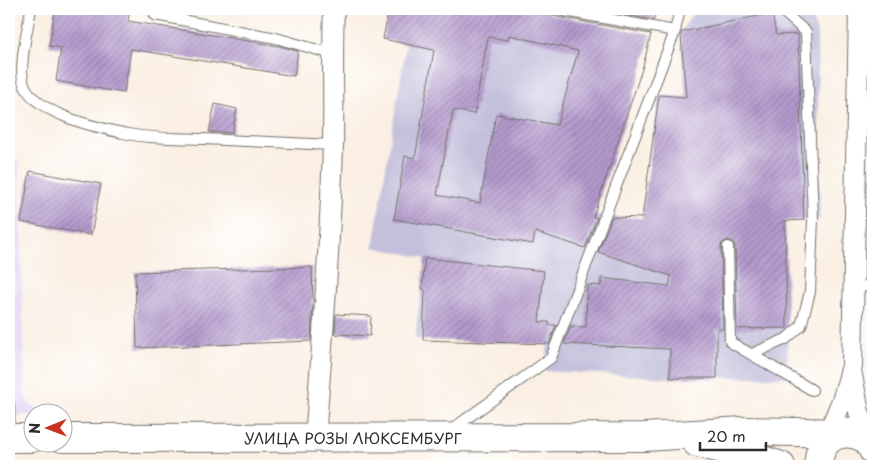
<svg xmlns="http://www.w3.org/2000/svg" width="882" height="475" font-family="'Playpen Sans',sans-serif">
<style>
.built{fill:#e0d4f4}
.industrial{fill:#c4c0db}
.building{fill:url(#building-hatch);fill-rule:evenodd}
.lines{fill:none;stroke-linecap:round;stroke-linejoin:round}
.lane-casing{stroke:#73706b;stroke-width:12}
.street-casing{stroke:#73706b;stroke-width:22}
.secondary-casing{stroke:#73706b;stroke-width:30}
.lane{stroke:#fff;stroke-width:10}
.street{stroke:#fff;stroke-width:20}
.secondary{stroke:#fff;stroke-width:28}
.labels{text-anchor:middle;dominant-baseline:central;stroke-width:4;stroke-linejoin:round;paint-order:stroke}
.street-label{font-size:15px;fill:#2b2b2b;stroke:#fff}
</style>
<defs>
<pattern id="building-hatch" width="6" height="6" patternUnits="userSpaceOnUse" patternTransform="scale(1.25)"><rect width="6" height="6" fill="#b49acd"/><path d="M-1 1l2-2M0 6l6-6M5 7l2-2" fill="none" stroke="#937ea7"/></pattern>
</defs>
<rect width="100%" height="100%" fill="#fff"/>
<filter id="ink" filterUnits="userSpaceOnUse"><feTurbulence type="fractalNoise" baseFrequency=".02" numOctaves="2"/><feDisplacementMap in="SourceGraphic" scale="10" xChannelSelector="R" yChannelSelector="G"/><feConvolveMatrix kernelMatrix="1 2 1 2 8 2 1 2 1" color-interpolation-filters="sRGB"/></filter>
<filter id="wash" filterUnits="userSpaceOnUse"><feTurbulence type="fractalNoise" baseFrequency=".0096" numOctaves="4" result="noise"/><feDisplacementMap in="SourceGraphic" scale="20" xChannelSelector="R" yChannelSelector="G"/><feGaussianBlur stdDeviation="1.12" result="paint"/><feColorMatrix in="noise" values="0 0 0 0 0 0 0 0 0 0 0 0 0 0 0 0 0 1.4 0 .05"/><feComposite in="paint" operator="in"/></filter>
<g filter="url(#wash)">
<rect width="100%" height="100%" fill="#faefe2"/>
<path class="built" d="M9 147 15 155 19 164 25 395 29 404 45 412H32V415H9Z"/>
<path class="industrial" d="M364 9H533L650 35 643 66 594 214 615 217 642 218 659 95 675 96V148L735 235 786 230 788 377 670 378 545 371 548 345 415 339 425 258 373 247 406 45 383 39 388 15Z
M696 9H809L817 32 820 220H803L766 47 683 65 680 33Z"/>
<g id="blocks">
<path class="building" d="M55 9H130L128 21 279 46 298 51 294 76 131 49 124 93 56 81 61 48 49 46Z
M389 9H547L549 14 553 16 651 34 643 66 593 217H597L585 248 535 232 533 244 394 219 405 156 415 158 434 50 383 39ZM509 35 578 51 557 125 496 114 480 203 437 195 453 110 474 114 488 37 508 40Z
M591 9H656L654 20Z
M772 13 776 35 798 34 804 220 785 221 787 328 737 329 735 247 732 241 727 240 722 243 721 247 723 329H717V378H670V349L564 344 571 326 586 327 587 285 601 286V278L669 286 671 276 598 252 612 217 642 218 659 95 686 97 681 36 682 32Z
M215 104 237 109 232 133 209 132Z
M30 171 101 184 91 235 21 222Z
M425 258 544 271 539 322H549V325H556L549 344 423 340 425 290 422 289Z
M312 267 313 300 311 341 137 348 135 272Z
M336 314 371 316 370 336 335 334Z"/>
</g>
</g>
<g filter="url(#ink)">
<use href="#blocks" fill-opacity="0" stroke="#73706b" stroke-width="1"/>
<g class="lines">
<defs>
<path id="lane" d="M31 9C28 27 18 68 24 84 35 114 96 127 123 133 149 139 177 138 203 139 246 141 289 143 333 145
M554 9 675 31
M155 15 276 38 332 54
M728 247 730 342 812 390
M855 289 873 284
M752 354 786 339 801 326 810 292 813 219 806 32 780 9
M9 404 10 437
M448 432 551 358 675 31 680 9"/>
<path id="street" d="M852 375 859 412 872 446
M315 438C323 340 330 243 333 146 334 100 332 54 334 9
M824 444 843 398 852 366 859 9"/>
<path id="secondary" d="M9 438H32
M62 438 644 437 744 431 850 433
M697 443 754 457 781 466
M818 466C819 458 819 451 825 444 837 428 866 431 873 450"/>
</defs>
<use href="#lane" class="lane-casing"/>
<use href="#street" class="street-casing"/>
<use href="#secondary" class="secondary-casing"/>
<use href="#lane" class="lane"/>
<use href="#street" class="street"/>
<use href="#secondary" class="secondary"/>
</g>
</g>
<g class="labels">
<g class="street-label">
<text x="353" y="437">УЛИЦА РОЗЫ ЛЮКСЕМБУРГ</text>
</g>
</g>
<rect width="882" height="475" fill="none" stroke="#fff" stroke-width="30"/>
<g transform="translate(48 428) rotate(269)"><circle r="24" fill="#ffffff" stroke="#aaaaaa"/>
<path d="M0-4L9 19L0 12L-9 19Z" fill="#c8321e"/>
<text y="-8" font-size="14" font-weight="bold" text-anchor="middle" fill="#2b2b2b">N</text>
</g>
<path d="M700 442v8h66v-8" fill="none" stroke="#2b2b2b" stroke-width="2.5"/>
<text x="707" y="442" font-size="15" fill="#2b2b2b" stroke="#ffffff" stroke-width="4" paint-order="stroke">20 m</text>
</svg>
